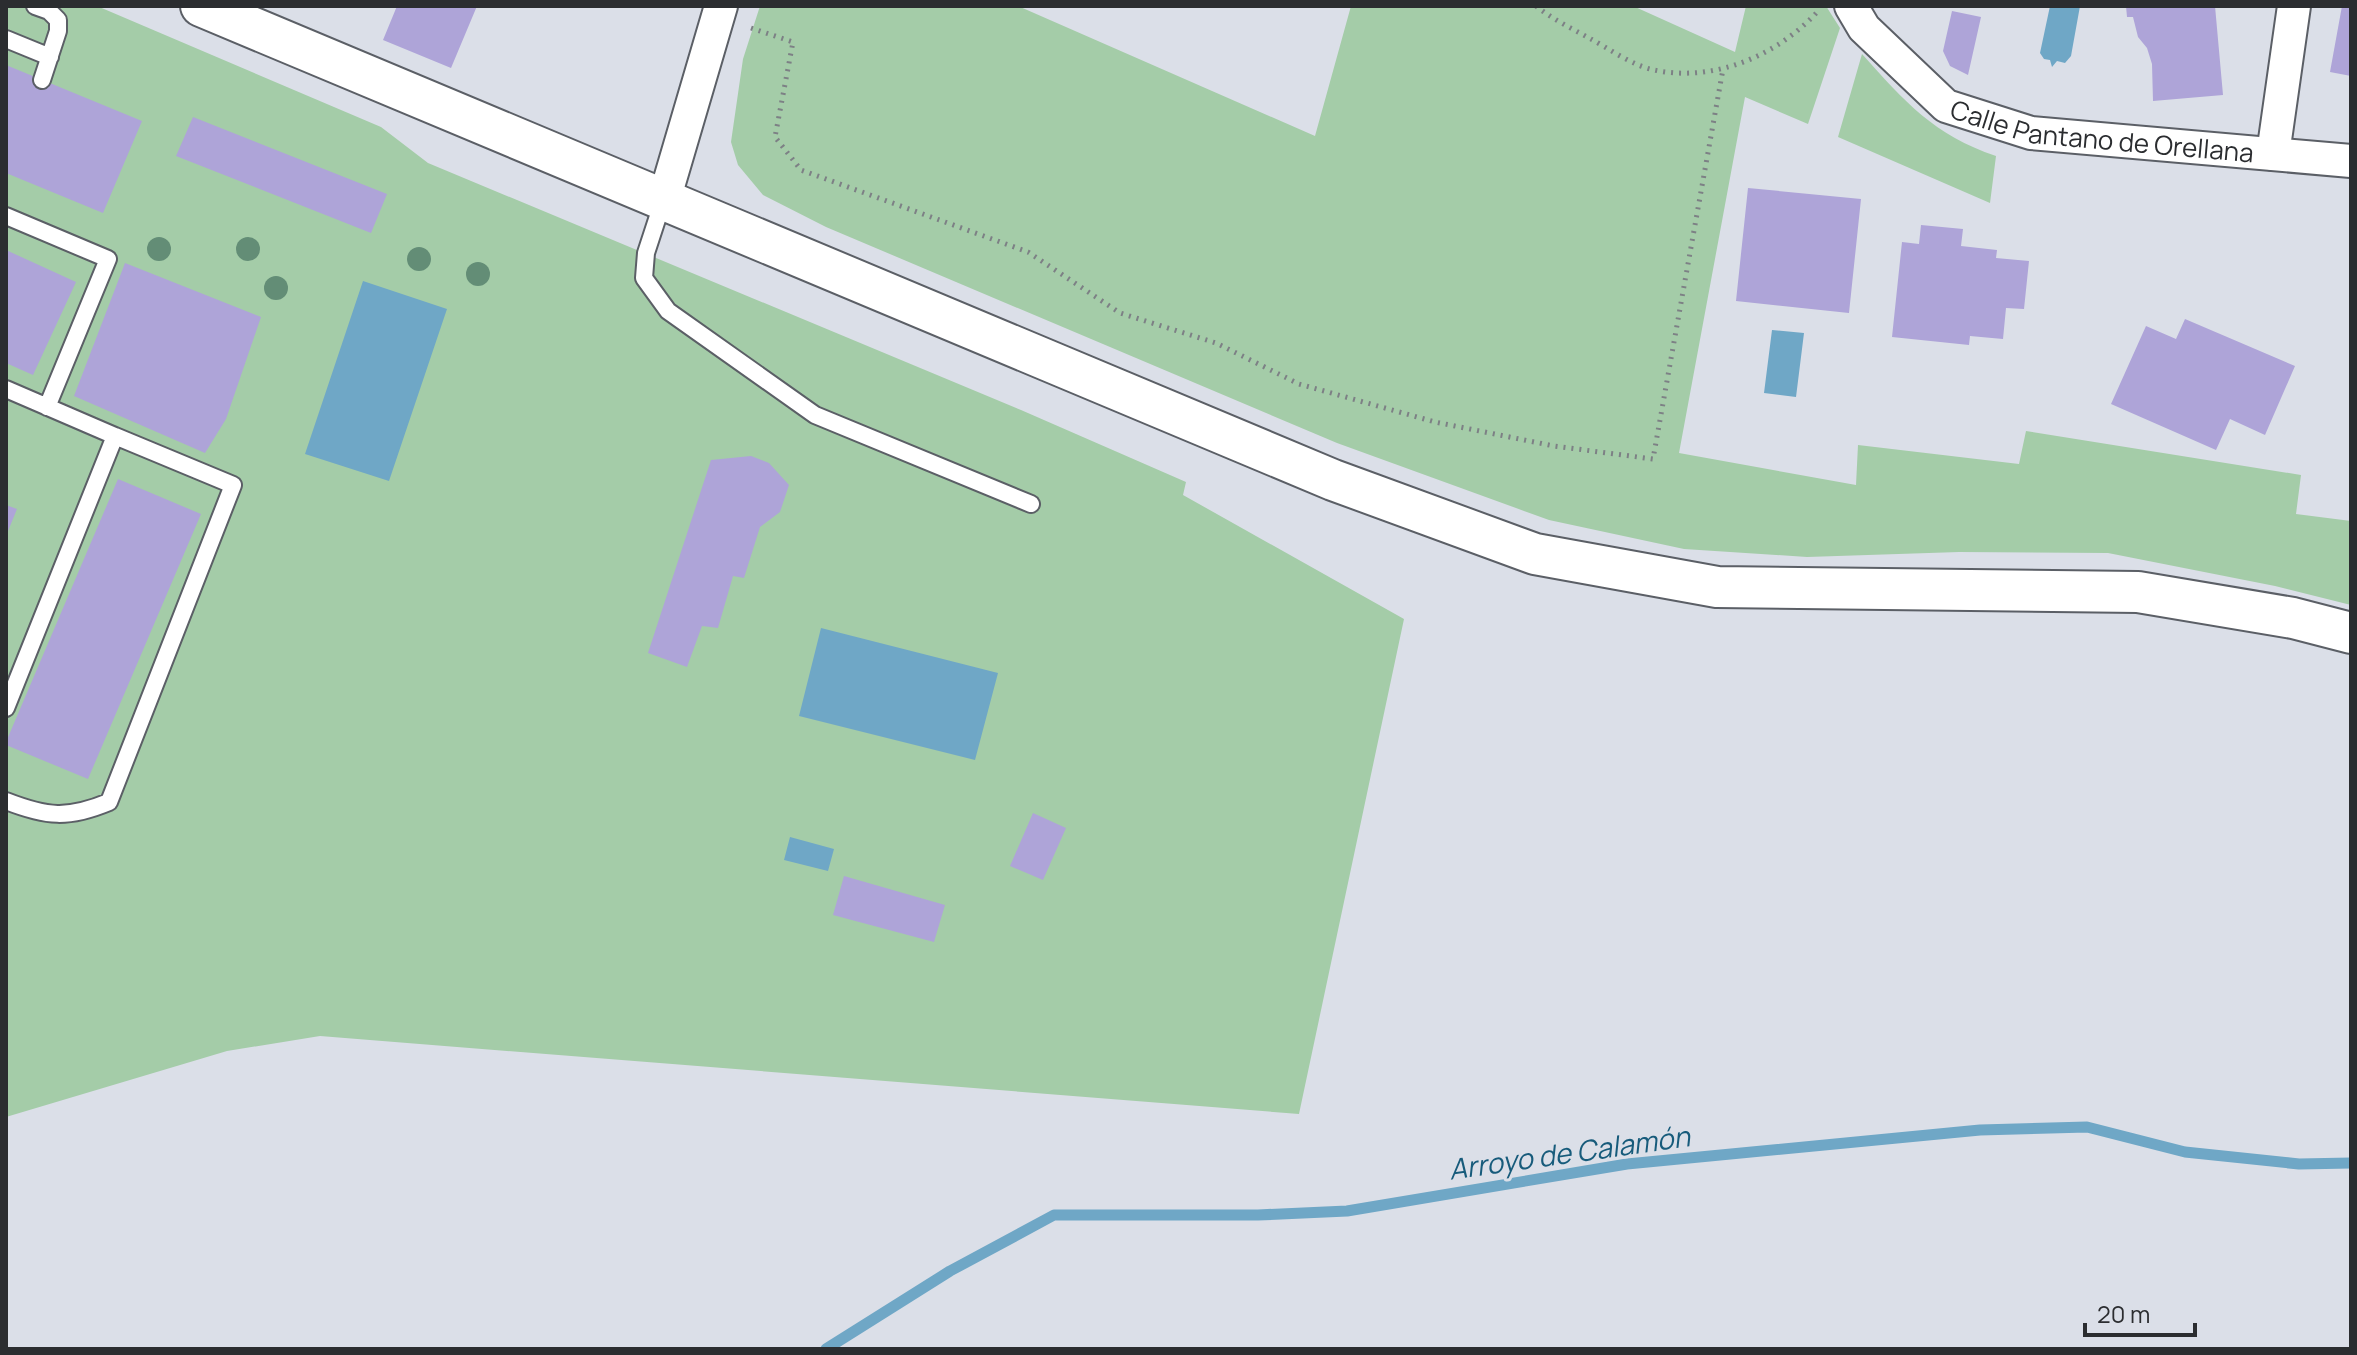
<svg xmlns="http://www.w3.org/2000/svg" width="2357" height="1355" font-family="Manrope,sans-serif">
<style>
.green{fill:#a4cca8}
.water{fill:#6fa7c6}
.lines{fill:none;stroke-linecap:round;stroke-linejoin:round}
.stream{stroke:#6fa7c6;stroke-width:11}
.building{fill:#aea4d8}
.service-casing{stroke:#5b5f66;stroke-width:20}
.minor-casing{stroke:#5b5f66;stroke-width:36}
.tertiary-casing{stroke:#5b5f66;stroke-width:44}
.path{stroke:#7d8085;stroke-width:5;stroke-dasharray:2 6;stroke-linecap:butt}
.service{stroke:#fff;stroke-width:16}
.minor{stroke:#fff;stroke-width:32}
.tertiary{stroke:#fff;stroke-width:40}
.tree{fill:#638d76}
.labels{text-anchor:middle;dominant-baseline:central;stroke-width:6;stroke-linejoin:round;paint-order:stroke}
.street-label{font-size:26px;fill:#2b2d30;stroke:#dbdfe8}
.water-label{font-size:28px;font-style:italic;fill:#175b7b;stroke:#dbdfe8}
</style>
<rect width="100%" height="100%" fill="#dbdfe8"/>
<path class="green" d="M6 6H97L381 127 428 163 1021 410 1186 482 1183 495 1404 619 1299 1114 320 1036 227 1051 6 1117Z
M760 6H1018L1315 136 1351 6H1633L1735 52 1746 6H1826L1840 28 1808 124 1745 97 1679 453 1856 485 1858 445 2019 464 2026 431 2301 475 2296 514 2351 521V605L2275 586 2108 553 1959 552 1807 557 1684 549 1549 520 1337 443 826 227 763 195 738 165 731 142 743 59Z
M1862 54C1905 102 1934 135 1996 156L1990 203 1838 137Z"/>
<path class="water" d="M2050 6H2080L2071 56 2065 63 2057 61 2052 67 2050 60 2044 59 2040 53Z
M363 281 447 309 389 481 305 454Z
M1772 330 1804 333 1796 397 1764 393Z
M821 628 998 673 975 760 799 716Z
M790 837 834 849 828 871 784 860Z"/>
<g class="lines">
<path class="stream" d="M826 1349 950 1271 1054 1215H1258L1347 1211 1627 1164 1980 1130 2087 1127 2185 1152 2299 1164 2351 1163"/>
</g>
<path class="building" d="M397 6H477L451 68 383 40Z
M2126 6H2215L2223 95 2153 101 2152 64 2147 48 2138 37 2133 17H2127Z
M2342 6H2351V76L2330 72Z
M1952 11 1981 17 1968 75 1950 66 1943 51Z
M6 65 142 121 103 213 6 173Z
M193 117 387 194 371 233 176 156Z
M1748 188 1861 199 1849 313 1736 301Z
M1921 225 1963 229 1961 246 1997 250 1996 258 2029 261 2024 309 2006 308 2003 339 1970 336 1969 345 1892 337 1902 242 1919 244Z
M6 250 76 282 33 375 6 363Z
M125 263 261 317 226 419 205 453 74 396Z
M2185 319 2295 366 2265 435 2230 419 2216 450 2111 404 2146 326 2176 339Z
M751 456 769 463 789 485 780 512 760 527 744 578 733 576 718 628 702 626 687 667 648 653 711 460Z
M118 479 201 514 88 779 6 745V742Z
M6 505 17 509 6 536Z
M1033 813 1066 828 1043 880 1010 866Z
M844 876 945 905 934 942 833 915Z"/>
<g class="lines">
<defs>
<path id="service" d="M35 6 49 11 58 20V31L42 80
M6 39 50 57
M663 201 646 253 644 278 668 311 815 415 1031 504
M6 216 108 259 47 407
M6 389 115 436 6 708
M6 801C47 817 68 819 109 802L233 485 115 436"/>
<g id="minor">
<path id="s1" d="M1851 6 1864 28 1946 106 2031 133 2351 161"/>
<path d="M2273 154 2294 6"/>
<path d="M664 200 721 6"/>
</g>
<path id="tertiary" d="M201 6 1333 480 1535 554 1717 587 2138 592 2293 618 2351 633"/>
</defs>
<use href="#service" class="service-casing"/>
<use href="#minor" class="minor-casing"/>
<use href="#tertiary" class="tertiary-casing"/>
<path class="path" d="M1536 6C1552 19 1571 28 1589 38 1608 48 1633 66 1654 70 1714 83 1779 55 1819 10
M751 28 793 42 775 137 801 170 1028 252 1120 313 1216 343 1299 384 1435 422 1554 446 1653 459 1723 69"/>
<use href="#service" class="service"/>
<use href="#minor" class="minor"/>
<use href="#tertiary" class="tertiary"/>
</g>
<g class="tree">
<circle cx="159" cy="249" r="12"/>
<circle cx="248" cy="249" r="12"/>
<circle cx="419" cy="259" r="12"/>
<circle cx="478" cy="274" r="12"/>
<circle cx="276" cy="288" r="12"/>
</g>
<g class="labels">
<g class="street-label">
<text stroke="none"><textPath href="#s1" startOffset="298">Calle Pantano de Orellana</textPath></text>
</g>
<g class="water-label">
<text transform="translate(1569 1152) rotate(-8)">Arroyo de Calamón</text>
</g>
</g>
<rect width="2357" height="1355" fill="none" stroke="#2b2d30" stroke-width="16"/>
<path d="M2085 1323v12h110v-12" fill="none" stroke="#2b2d30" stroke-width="4"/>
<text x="2097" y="1323" font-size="24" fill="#2b2d30" stroke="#dbdfe8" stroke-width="6" paint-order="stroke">20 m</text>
</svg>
